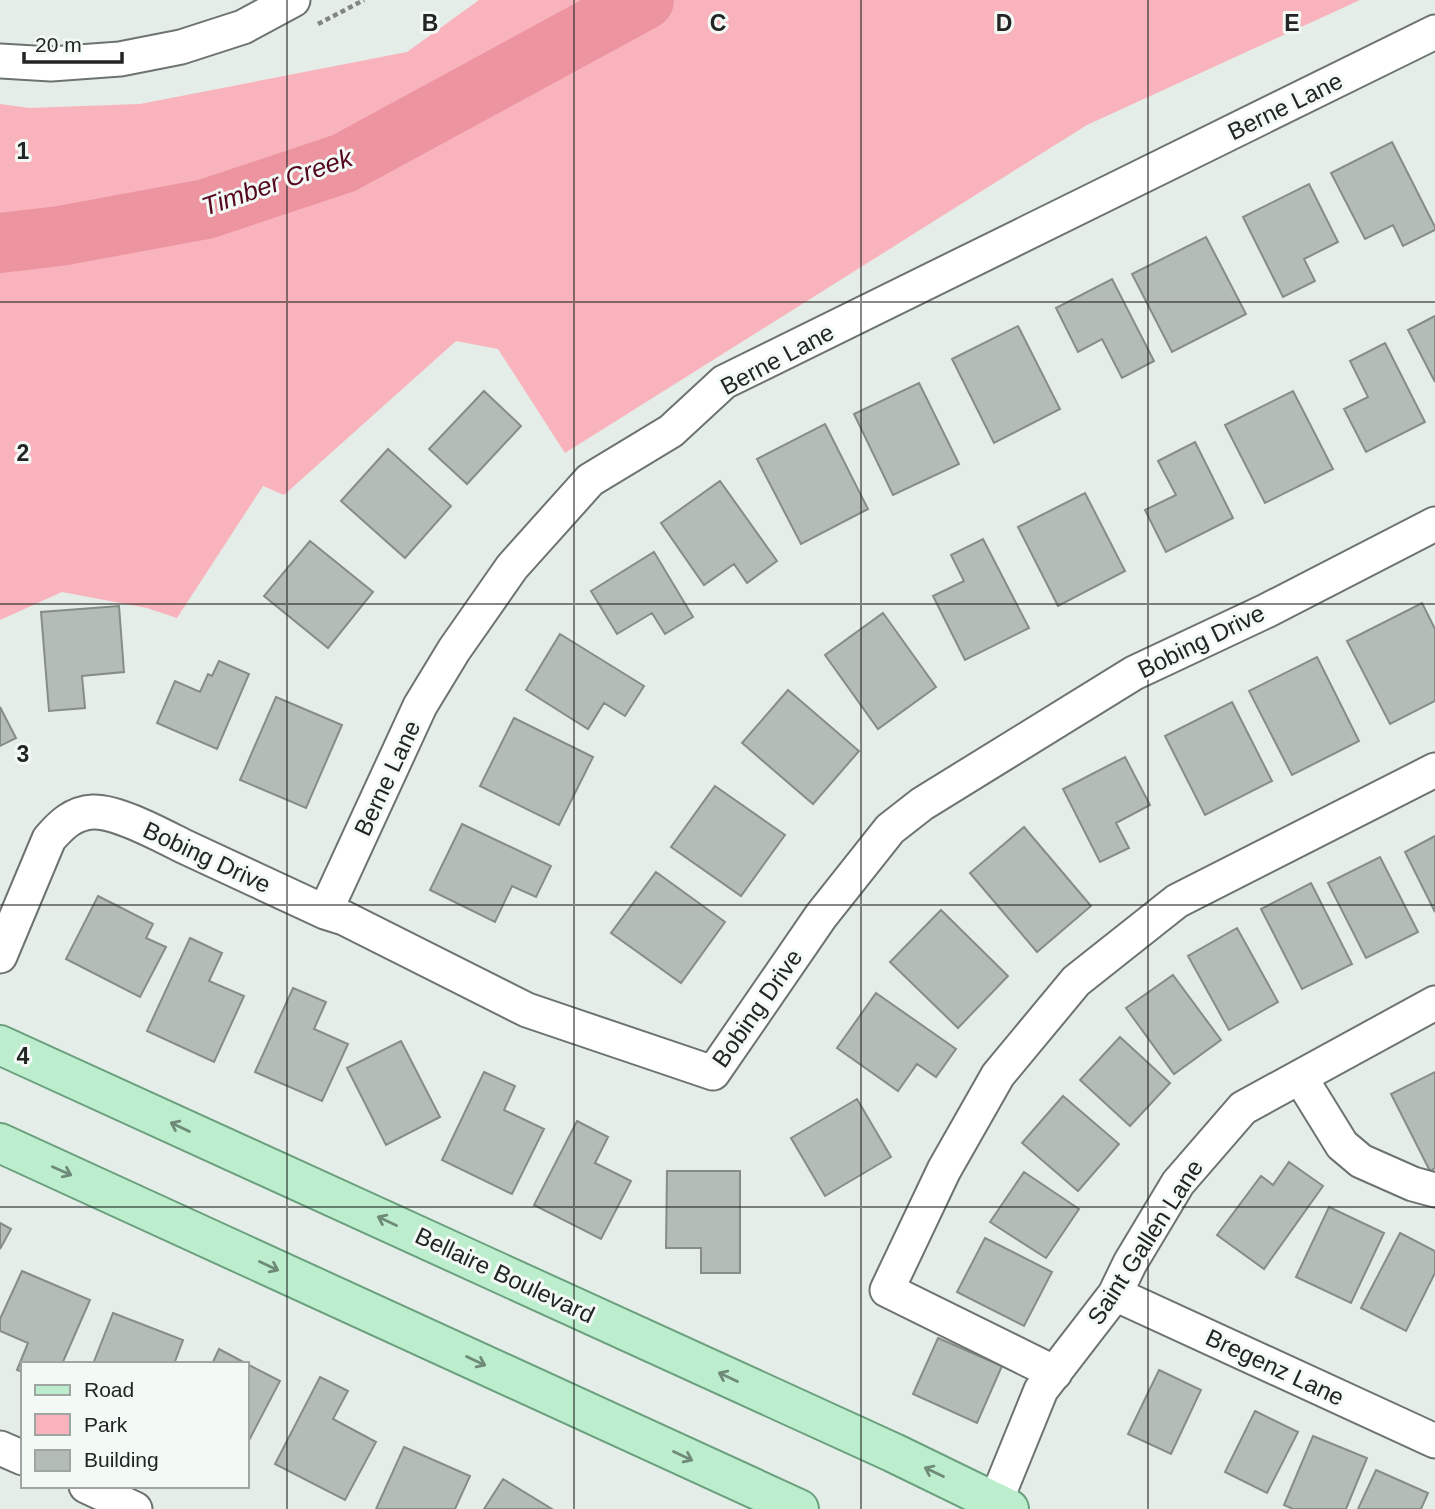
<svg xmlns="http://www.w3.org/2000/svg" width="1435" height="1509" font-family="Arial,sans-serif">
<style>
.green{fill:#f9b3bc}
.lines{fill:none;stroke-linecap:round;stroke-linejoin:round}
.river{stroke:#ec95a1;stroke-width:60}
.building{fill:#b4bcb6;stroke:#868d88;stroke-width:2}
.minor-casing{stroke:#6d736f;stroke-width:37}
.major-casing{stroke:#6aa07d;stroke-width:42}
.path{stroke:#818683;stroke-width:4.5;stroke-dasharray:5 3.5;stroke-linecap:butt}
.minor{stroke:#fff;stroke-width:33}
.major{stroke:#bceece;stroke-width:38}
.oneway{stroke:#6f8a78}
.grid{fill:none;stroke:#222523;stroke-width:2;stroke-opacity:0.55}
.labels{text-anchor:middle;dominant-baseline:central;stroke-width:6;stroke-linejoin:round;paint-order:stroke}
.street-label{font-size:24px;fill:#222523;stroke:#f3faf5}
.water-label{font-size:26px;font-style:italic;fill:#55071f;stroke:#f3faf5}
.grid-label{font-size:23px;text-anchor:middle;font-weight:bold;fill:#222523;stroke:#f3faf5;stroke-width:6;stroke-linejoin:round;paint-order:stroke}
</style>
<rect width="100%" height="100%" fill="#e5ede8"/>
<path class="green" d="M479 0H1360L1087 125 565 453 498 349 456 341 284 495 263 486 177 618 147 608 62 592 0 620V104L29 108 140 104 407 52Z"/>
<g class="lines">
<path class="river" d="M0 243 60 236 206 209 344 163 644 0"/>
</g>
<path class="building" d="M1392 142 1435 227V230L1403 246 1393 225 1365 239 1331 173Z
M1309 184 1338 242 1304 259 1315 281 1283 297 1243 217Z
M1206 237 1246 314 1172 352 1132 274Z
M1112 279 1154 361 1122 378 1102 339 1078 352 1056 308Z
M1435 316V382L1408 330Z
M1018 326 1060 409 994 443 952 359Z
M1385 343 1425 422 1366 452 1344 409 1368 397 1350 361Z
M919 383 959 464 893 495 854 414Z
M484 391 521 426 467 484 429 449Z
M1293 391 1333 469 1265 503 1225 425Z
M825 424 868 509 801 544 757 459Z
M1195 442 1233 518 1166 552 1145 510 1176 495 1158 461Z
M388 449 451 506 405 558 341 501Z
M720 481 777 561 747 583 734 564 704 585 661 523Z
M1085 493 1125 571 1058 606 1018 527Z
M983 539 1029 628 965 660 933 596 964 581 951 555Z
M310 541 373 592 328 648 264 596Z
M654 552 693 617 665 634 652 613 617 634 591 591Z
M1422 603 1435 629V701L1390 724 1347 641Z
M119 606 124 672 82 676 85 708 49 711 41 612Z
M883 613 936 687 878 729 825 655Z
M560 634 644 686 625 716 604 703 588 729 526 690Z
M1317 657 1359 741 1292 775 1249 691Z
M219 661 249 674 217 749 157 723 175 681 200 692 208 674 212 676Z
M788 690 859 751 813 804 742 743Z
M276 697 342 725 306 808 240 780Z
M1232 702 1272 781 1205 815 1165 736Z
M0 707 16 738 0 746Z
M514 718 593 757 559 825 480 786Z
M1125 757 1150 805 1116 823 1129 848 1100 862 1063 789Z
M715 786 785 835 741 896 671 847Z
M462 824 551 866 536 897 512 886 495 922 430 890Z
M1024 827 1091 906 1037 952 970 873Z
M1435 836V912L1405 852Z
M1380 857 1418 932 1366 958 1328 883Z
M656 872 725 922 681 983 611 933Z
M1311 883 1352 964 1302 989 1261 909Z
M98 896 153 924 146 938 166 947 140 997 66 959Z
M941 910 1008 976 958 1028 890 962Z
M1237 928 1278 1002 1229 1030 1188 956Z
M190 938 222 953 209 981 244 996 214 1062 147 1031Z
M1173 975 1221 1040 1174 1074 1126 1008Z
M293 988 326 1002 314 1029 348 1044 322 1101 255 1072Z
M876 993 956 1049 936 1077 917 1064 898 1091 837 1048Z
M1120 1037 1170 1083 1130 1126 1080 1080Z
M401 1041 440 1117 386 1145 347 1068Z
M484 1072 515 1086 504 1110 544 1129 512 1194 442 1160Z
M1435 1072V1168L1430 1171 1391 1094Z
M1063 1096 1119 1144 1078 1191 1022 1143Z
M857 1099 891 1157 825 1196 791 1138Z
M577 1121 608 1137 595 1163 631 1181 601 1239 534 1205Z
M1289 1162 1323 1186 1264 1269 1217 1235 1261 1176 1273 1185Z
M667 1171H740V1273H701V1248H666Z
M1024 1172 1079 1209 1046 1258 990 1222Z
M1329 1207 1384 1233 1351 1303 1296 1277Z
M0 1223 11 1229 0 1249Z
M1400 1233 1435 1251V1273L1406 1331 1361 1308Z
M985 1238 1052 1272 1024 1326 957 1292Z
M22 1271 90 1300 62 1364H23V1372L17 1370 28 1343 0 1331V1319Z
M113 1313 183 1340 174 1364H93Z
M938 1338 1002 1366 977 1423 913 1394Z
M219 1349 247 1364H212Z
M247 1364 280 1381 247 1444Z
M1159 1370 1201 1390 1171 1454 1128 1434Z
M320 1377 348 1391 333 1419 376 1442 345 1500 275 1464Z
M1255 1411 1298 1432 1267 1493 1225 1472Z
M1313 1436 1367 1458 1346 1509H1293L1284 1505Z
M404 1447 470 1476 455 1509H376Z
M1376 1470 1428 1493 1421 1509H1358Z
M503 1479 552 1509H484Z"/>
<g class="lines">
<defs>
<path id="minor" d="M0 61 51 64 120 59 181 47 243 27 293 0
M325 912 420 706 454 650 512 567 590 480 671 431 724 382 1435 32
M0 956 49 839C61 825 73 813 93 812 117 811 161 835 183 846 230 868 278 890 325 912L344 918 527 1010 713 1073 821 916 890 829 922 804 1134 673 1266 611 1435 524
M1300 1077 1342 1145 1361 1161 1413 1184 1435 1190
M1115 1294 1435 1441
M1055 1373 887 1290 944 1170 998 1075 1076 981 1177 901 1435 770
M0 1448 23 1458
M86 1486 135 1509
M995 1509V1503L1041 1390 1115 1294 1130 1263 1178 1183 1243 1108 1435 1003"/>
<path id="major" d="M0 1045 894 1453 1009 1509
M0 1143 799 1509"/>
</defs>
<use href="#minor" class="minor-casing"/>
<use href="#major" class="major-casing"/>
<path class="path" d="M318 24 364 0"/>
<use href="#minor" class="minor"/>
<use href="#major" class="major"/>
</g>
<defs><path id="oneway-shaft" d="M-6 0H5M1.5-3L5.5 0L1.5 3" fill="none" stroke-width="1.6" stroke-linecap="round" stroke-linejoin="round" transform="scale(1.75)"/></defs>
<g class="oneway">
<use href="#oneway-shaft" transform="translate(180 1127) rotate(-155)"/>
<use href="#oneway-shaft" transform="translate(62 1171) rotate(24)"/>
<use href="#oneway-shaft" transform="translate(387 1221) rotate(-155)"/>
<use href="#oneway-shaft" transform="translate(269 1266) rotate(25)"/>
<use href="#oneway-shaft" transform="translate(476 1361) rotate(25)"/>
<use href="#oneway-shaft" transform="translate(728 1377) rotate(-155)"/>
<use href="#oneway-shaft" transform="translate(683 1456) rotate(25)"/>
<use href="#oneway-shaft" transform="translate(934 1472) rotate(-154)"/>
</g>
<path class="grid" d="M287 0V1509M574 0V1509M861 0V1509M1148 0V1509M0 302H1435M0 604H1435M0 905H1435M0 1207H1435"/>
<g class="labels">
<g class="street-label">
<text transform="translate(1285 106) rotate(-26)">Berne Lane</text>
<text transform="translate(777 359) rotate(-28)">Berne Lane</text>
<text transform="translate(1201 641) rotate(-26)">Bobing Drive</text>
<text transform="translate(387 778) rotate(-65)">Berne Lane</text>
<text transform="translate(207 857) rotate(25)">Bobing Drive</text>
<text transform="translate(757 1008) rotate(-55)">Bobing Drive</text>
<text transform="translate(1145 1242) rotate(-57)">Saint Gallen Lane</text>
<text transform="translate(505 1275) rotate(25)">Bellaire Boulevard</text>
<text transform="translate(1275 1367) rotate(25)">Bregenz Lane</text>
</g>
<g class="water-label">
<text transform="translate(277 182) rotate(-19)">Timber Creek</text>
</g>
</g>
<g class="grid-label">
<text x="430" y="31">B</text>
<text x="718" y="31">C</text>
<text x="1004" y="31">D</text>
<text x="1292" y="31">E</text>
<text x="23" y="159">1</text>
<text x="23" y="461">2</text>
<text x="23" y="762">3</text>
<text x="23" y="1064">4</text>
</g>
<rect x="21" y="1362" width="228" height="126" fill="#f3faf5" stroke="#9fa5a1" stroke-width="2"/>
<rect x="35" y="1385" width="35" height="10" fill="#bceece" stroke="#9fa5a1" stroke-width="2"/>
<text x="84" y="1397" font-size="21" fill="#222523">Road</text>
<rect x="35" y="1414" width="35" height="21" fill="#f9b3bc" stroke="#9fa5a1" stroke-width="2"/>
<text x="84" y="1432" font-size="21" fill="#222523">Park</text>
<rect x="35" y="1450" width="35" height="21" fill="#b4bcb6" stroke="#9fa5a1" stroke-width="2"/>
<text x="84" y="1467" font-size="21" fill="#222523">Building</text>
<path d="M24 52v10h98v-10" fill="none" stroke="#222523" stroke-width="3.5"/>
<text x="35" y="52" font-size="21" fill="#222523" stroke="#f3faf5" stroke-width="5" paint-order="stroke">20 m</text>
</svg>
